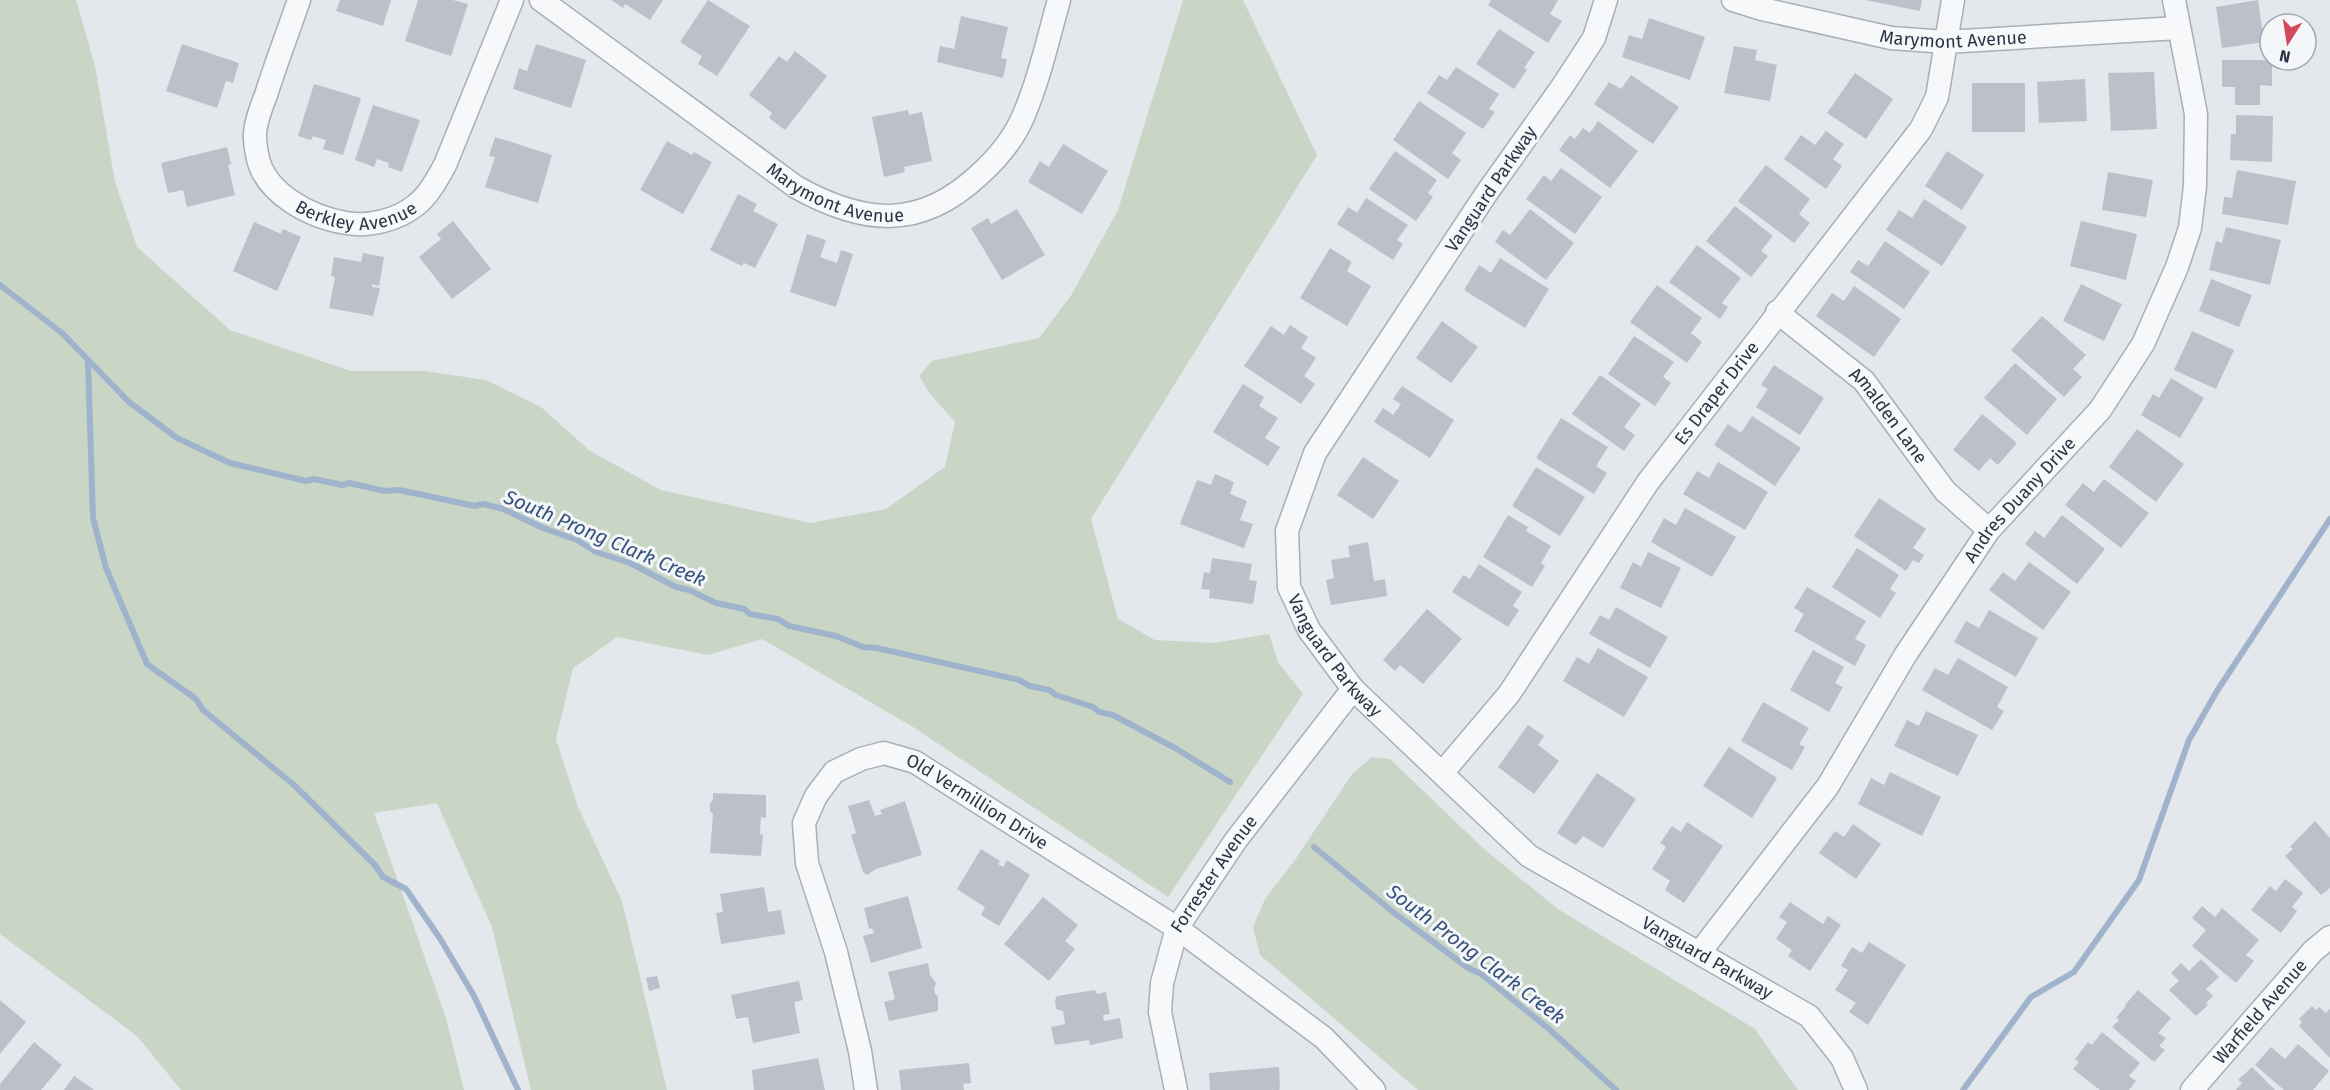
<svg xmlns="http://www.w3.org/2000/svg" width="2330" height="1090" font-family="'Fira Sans',sans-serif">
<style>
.green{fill:#c9d6c5}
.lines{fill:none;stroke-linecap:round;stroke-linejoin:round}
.stream{stroke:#9fb4cc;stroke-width:6}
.building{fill:#bbc0ca}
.minor-casing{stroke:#a9aeb7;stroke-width:25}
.minor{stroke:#f7f8fa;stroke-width:22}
.labels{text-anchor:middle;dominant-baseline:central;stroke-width:6;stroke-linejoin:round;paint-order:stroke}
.street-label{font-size:18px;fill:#2b3445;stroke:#f4f6f9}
.water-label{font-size:20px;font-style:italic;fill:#34527a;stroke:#f4f6f9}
</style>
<rect width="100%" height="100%" fill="#e4e7ec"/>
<path class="green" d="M0 0H75L77 3 95 66 115 182 137 247 230 330 351 371H424L486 380 541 407 590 451 661 490 810 523 886 509 945 467 955 422 931 395 919 376 932 361 1039 338 1072 294 1118 210 1183 0H1243L1317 155 1091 519 1118 619 1155 640 1214 643 1269 634 1278 662 1303 694 1168 897 913 727 762 639 708 655 617 637 573 668 556 739 578 807 622 901 667 1090H531L492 927 437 803 374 813 446 1018 464 1090H181L137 1036 0 934Z
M1372 757 1390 759 1485 850 1558 909 1755 1029 1798 1090H1418L1260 955 1253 927 1265 899 1295 860 1352 774Z"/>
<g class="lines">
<path class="stream" d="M0 285 62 333 129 402 177 438 230 463 306 481 314 479 342 485 349 483 384 491 399 490 475 506 483 504 503 509 543 528 577 540 596 552 630 563 676 587 689 590 716 603 744 609 750 614 778 619 789 626 836 636 863 647 877 648 1019 680 1030 686 1049 690 1056 695 1093 707 1099 712 1113 715 1175 748 1230 782
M88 361 93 518 106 568 147 664 196 699 203 710 294 785 375 865 383 877 406 889 441 940 474 996 518 1090
M1314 847 1393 912 1468 968 1481 974 1549 1029 1616 1090
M1963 1090 2031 997 2074 972 2139 880 2189 740 2217 691 2330 519"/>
</g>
<path class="building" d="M340 0H391L383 26 336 11Z
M418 0H453L468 4 451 56 405 41Z
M611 0H663L650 20 625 4 623 8Z
M708 0 750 26 717 76 698 64 702 56 680 42Z
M1491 0H1558L1550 14 1562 21 1548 43 1488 5Z
M1865 0H1922L1920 11Z
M2258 0 2264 42 2222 48 2216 7Z
M961 16 1008 27 1001 58 1007 59 1003 78 937 62 940 46 954 49Z
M1649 18 1705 37 1690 80 1622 57 1629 35 1642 39Z
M1499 29 1535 52 1524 68 1527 70 1514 89 1476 64Z
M182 44 239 63 233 83 226 81 217 108 166 91Z
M536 44 586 60 571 108 513 89 519 68 527 71Z
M1734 46 1757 50 1755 60 1777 65 1770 101 1724 93Z
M795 51 827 76 785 130 769 118 772 113 749 95 779 56 787 62Z
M2222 60H2272V86L2260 85V105H2235V87H2222Z
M1456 67 1499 94 1489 109 1495 112 1483 129 1427 93 1439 75 1447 80Z
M2154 72 2157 129 2111 131 2108 73Z
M1855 73 1893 99 1866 139 1827 113Z
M1631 75 1679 107 1653 144 1594 104 1609 82 1621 89Z
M2085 79 2087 121 2039 123 2037 82Z
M1972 83H2025V132H1972Z
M314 84 361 98 343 155 323 149 326 140 313 136 311 140 298 136Z
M1419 101 1466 133 1452 153 1461 160 1448 179 1393 140Z
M373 105 420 120 402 172 388 167 389 163 377 159 374 167 355 160Z
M908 110 909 115 922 112 932 161 904 167 905 172 884 177 872 117Z
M2236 115 2273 116 2272 162 2230 160 2231 134H2236Z
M1598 121 1638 151 1610 188 1559 150 1570 135 1575 139 1583 128 1590 133Z
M1826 131 1844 144 1833 159 1842 166 1826 189 1784 159 1801 135 1815 145Z
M495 137 552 155 538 203 485 187 495 157 489 156Z
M667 141 692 155 694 152 712 162 683 214 640 190Z
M1063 144 1108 171 1082 214 1028 182 1040 161 1049 167Z
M227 147 231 164 228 165 235 195 187 207 183 190 168 193 161 163Z
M1395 151 1437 180 1428 193 1433 197 1416 221 1369 189Z
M1947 151 1984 175 1962 210 1925 186Z
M1766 165 1810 199 1799 214 1810 223 1794 243 1738 201Z
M1561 168 1602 197 1575 234 1526 199 1544 175 1551 181Z
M2237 170 2296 181 2288 225 2222 214 2224 197 2232 198Z
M2108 172 2153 180 2146 217 2102 210Z
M738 194 757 204 753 211 778 224 755 268 744 263 742 266 710 250Z
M1366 198 1408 225 1397 240 1403 244 1393 260 1337 224 1348 207 1357 213Z
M1924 199 1967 227 1942 266 1886 230 1899 210 1912 218Z
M1735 206 1773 236 1761 251 1768 256 1751 277 1706 241Z
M1017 209 1045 255 1002 280 971 228 988 218 991 224Z
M1530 209 1574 243 1546 280 1495 242 1503 230 1510 235Z
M453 221 491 269 452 299 419 257 441 239 437 234Z
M2081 221 2137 234 2126 280 2070 266Z
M254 222 281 234 283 229 301 237 277 291 233 271Z
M2226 227 2281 240 2270 285 2209 270 2216 241 2222 243Z
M807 234 826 240 820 257 837 263 841 250 853 254 836 307 790 292Z
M1885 241 1930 272 1904 309 1850 272 1858 260 1868 266Z
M1697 245 1741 278 1722 303 1728 307 1720 319 1669 282Z
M1330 248 1352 262 1347 271 1371 286 1347 326 1300 298Z
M363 253 384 257 379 286 372 284V287L380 288 373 316 329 308 335 277 331 276 334 257 361 262Z
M1500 258 1549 289 1525 328 1464 290 1479 265 1491 273Z
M2211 279 2252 295 2239 327 2199 311Z
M2081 284 2122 304 2104 341 2063 321Z
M1657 285 1702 318 1691 333 1702 342 1687 363 1630 322Z
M1854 286 1901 319 1874 357 1816 316 1832 293 1844 301Z
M2042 316 2086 355 2073 369 2082 377 2064 397 2011 350Z
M1442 321 1478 347 1451 383 1416 358Z
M1290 325 1308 337 1301 348 1316 358 1304 376 1315 384 1301 404 1244 366 1271 326 1284 335Z
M2192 331 2234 350 2216 389 2174 370Z
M1634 336 1674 362 1663 377 1671 383 1655 406 1608 374Z
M2015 363 2057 399 2027 435 1984 398Z
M1774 365 1824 398 1800 435 1756 407 1768 389 1761 385Z
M1600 375 1641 404 1624 427 1635 435 1624 451 1572 414Z
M2171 378 2204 398 2180 438 2141 415 2153 394 2159 398Z
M1243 384 1264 397 1259 406 1278 418 1265 438 1280 447 1268 466 1213 432Z
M1402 386 1454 420 1430 458 1374 422 1383 408 1393 415 1401 404 1393 399Z
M1982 414 2017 443 1998 465 1990 458 1979 471 1953 450Z
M1752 416 1801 448 1775 486 1714 445 1728 424 1741 433Z
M1561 418 1608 447 1596 466 1607 473 1594 494 1536 458Z
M2137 429 2184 464 2156 502 2109 467Z
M1363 457 1399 481 1373 519 1337 495Z
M1718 462 1768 492 1745 530 1683 494 1697 471 1709 478Z
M1536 467 1585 497 1560 536 1512 506Z
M1215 474 1234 482 1230 494 1247 501 1240 520 1253 524 1244 548 1180 524 1197 480 1211 485Z
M2104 479 2149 513 2121 548 2065 505 2083 483 2094 492Z
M1879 498 1926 529 1913 548 1924 555 1919 563 1913 560 1906 571 1854 536Z
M1685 508 1736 537 1712 577 1651 542 1664 518 1676 525Z
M1508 515 1528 527 1526 531 1551 546 1541 563 1545 566 1532 587 1483 557Z
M2062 515 2105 549 2077 584 2025 544 2035 531 2044 538Z
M1368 542 1374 581 1385 579 1387 596 1331 605 1326 580 1334 578 1331 560 1350 557 1348 546Z
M1857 548 1899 575 1890 589 1896 593 1880 618 1832 587Z
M1648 552 1681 568 1661 608 1620 588 1633 562 1641 567Z
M1212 558 1252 564 1249 580 1257 581 1253 604 1209 598 1210 590 1201 589 1204 572 1210 573Z
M2029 562 2071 592 2043 630 1989 590 2003 572 2015 581Z
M1479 564 1522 592 1513 606 1519 610 1508 627 1452 592 1463 575 1470 579Z
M1807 587 1866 621 1855 639 1866 645 1855 666 1794 631 1804 614 1794 608Z
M1616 607 1668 637 1650 668 1589 634 1600 615 1609 620Z
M1427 609 1462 639 1423 684 1400 665 1395 671 1383 660Z
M1989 610 2038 638 2016 677 1954 642 1966 621 1979 628Z
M1598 648 1648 677 1624 717 1563 681 1577 657 1589 664Z
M1813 650 1844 667 1835 683 1843 687 1829 712 1790 690Z
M1958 658 2008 687 1997 707 2004 711 1992 730 1922 690 1935 668 1948 675Z
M1763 702 1809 728 1799 744 1805 747 1792 770 1741 741Z
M1926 711 1978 735 1958 776 1894 746 1907 720 1919 726Z
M1528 725 1544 736 1538 745 1559 761 1534 794 1498 767Z
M1729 747 1777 778 1752 818 1703 786Z
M1890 772 1941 797 1922 836 1858 804 1871 778 1884 785Z
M1597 773 1636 799 1603 848 1583 836 1576 845 1557 833Z
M713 793 766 795V818L761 817 760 834 763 835 761 856 710 853 713 814 710 811V803L713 800Z
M869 800 875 816 882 814 880 810 905 801 922 855 876 869 867 875 863 872 851 835 856 833 848 806Z
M2315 821 2330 838V888L2321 895 2285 856 2293 849 2290 847Z
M1687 822 1723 846 1684 903 1665 890 1670 881 1652 869 1666 847 1660 843 1672 826 1681 832Z
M1853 824 1881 844 1856 879 1819 853 1835 831 1844 837Z
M981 849 1000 861 998 864 1003 867 1007 860 1030 875 999 926 981 915 985 907 957 889Z
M2285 879 2303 893 2292 907 2297 911 2281 933 2251 910 2270 886 2276 891Z
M764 887 768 912 781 910 785 934 721 944 716 913 723 912 720 894Z
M908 896 922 948 871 963 863 936 874 933 872 928 869 929 864 908Z
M1043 897 1078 925 1065 941 1075 949 1049 981 1004 944Z
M1790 902 1823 924 1828 916 1841 925 1810 971 1788 956 1792 950 1776 939 1787 922 1779 917Z
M2202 906 2215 917 2222 908 2259 940 2246 955 2254 961 2236 983 2192 946 2206 930 2192 918Z
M1869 942 1906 965 1868 1025 1849 1012 1856 1003 1835 990 1848 970 1841 966 1852 947 1862 953Z
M2201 959 2219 977 2206 989 2213 996 2206 1003 2208 1005 2196 1016 2169 990 2179 981 2171 973 2181 963 2189 971Z
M928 963 930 975 936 983 934 989 935 994 938 996V1011L889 1021 884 1002 895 999 888 972Z
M657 976 660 988 649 991 646 978Z
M799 981 803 1000 794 1002 800 1033 753 1043 748 1017 736 1019 731 995Z
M1095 990 1097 994 1106 992 1110 1014 1103 1015 1104 1021 1120 1018 1123 1038 1090 1045 1089 1040 1055 1045 1051 1027 1065 1024 1063 1011 1056 1009 1055 1000 1057 996Z
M2138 990 2171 1018 2158 1033 2166 1038 2159 1046 2165 1050 2154 1062 2112 1027 2119 1020 2116 1018 2126 1006 2125 1005Z
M0 1000 26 1022 0 1054Z
M2312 1006 2316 1010 2319 1007 2326 1013 2330 1009V1058L2299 1026 2302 1022 2299 1019Z
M2102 1032 2140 1063 2129 1076 2136 1081 2129 1090H2100L2073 1069 2079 1062 2075 1059 2088 1042 2092 1045Z
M34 1042 62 1065 41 1090H0V1084Z
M2298 1044 2329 1071 2313 1090H2284L2255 1065 2271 1047 2285 1059Z
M818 1058 825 1090H754L752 1070Z
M969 1063 971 1083 963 1084 964 1090H901L899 1070Z
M1279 1067 1280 1089 1278 1090H1210L1209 1073Z
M2252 1067 2275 1090H2236L2242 1083 2238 1080Z
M74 1076 94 1090H64Z"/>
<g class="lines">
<defs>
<g id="minor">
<path id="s1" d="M299 0C288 32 276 63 266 95 262 105 258 116 256 126 254 135 255 145 257 154 263 193 310 217 346 223 369 227 398 220 416 205 429 195 437 179 445 165L512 0"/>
<path id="s2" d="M541 0 796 187C864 225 920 230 979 175 998 158 1013 140 1023 117 1039 80 1048 39 1059 0"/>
<path id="s3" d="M1606 0 1594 38 1562 87 1486 194 1315 453 1287 531 1289 587 1309 630 1353 689 1529 856 1809 1016 1842 1058 1856 1090"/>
<path id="s4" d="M1733 0 1762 9 1891 38 1946 42 2178 28"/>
<path id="s5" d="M1777 312 1864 381 1945 491 1989 530"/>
<path id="s6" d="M1443 772 1509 694 1648 482 1921 129 1937 97 1953 0"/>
<path id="s7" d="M1700 952 1828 786 1906 654 1989 530 2100 410 2143 344 2177 267 2190 228 2195 186 2196 114 2174 0"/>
<path id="s8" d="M866 1090 860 1051 836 952 807 863 804 823 816 796 834 772 861 759 884 753 915 762 1177 928 1324 1038 1374 1090"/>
<path id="s9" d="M1176 1090 1160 1012 1162 983 1177 928 1236 840 1353 689"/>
<path id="s10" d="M2192 1090 2313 951 2330 937"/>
</g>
</defs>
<use href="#minor" class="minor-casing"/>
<use href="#minor" class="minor"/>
</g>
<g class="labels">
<g class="street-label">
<text stroke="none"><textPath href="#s4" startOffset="225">Marymont Avenue</textPath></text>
<text stroke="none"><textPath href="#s2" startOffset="356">Marymont Avenue</textPath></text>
<text transform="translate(1491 189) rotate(-56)">Vanguard Parkway</text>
<text stroke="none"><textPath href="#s1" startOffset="291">Berkley Avenue</textPath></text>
<text stroke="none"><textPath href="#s6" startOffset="468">Es Draper Drive</textPath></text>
<text stroke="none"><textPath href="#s5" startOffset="153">Amalden Lane</textPath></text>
<text stroke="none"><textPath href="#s7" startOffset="555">Andres Duany Drive</textPath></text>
<text stroke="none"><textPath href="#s3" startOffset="762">Vanguard Parkway</textPath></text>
<text stroke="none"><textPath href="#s8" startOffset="494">Old Vermillion Drive</textPath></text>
<text stroke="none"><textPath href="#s9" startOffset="231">Forrester Avenue</textPath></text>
<text stroke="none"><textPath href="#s3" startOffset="1248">Vanguard Parkway</textPath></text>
<text stroke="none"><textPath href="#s10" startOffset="104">Warfield Avenue</textPath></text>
</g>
<g class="water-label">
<text transform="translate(605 538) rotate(23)">South Prong Clark Creek</text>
<text transform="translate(1476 954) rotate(37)">South Prong Clark Creek</text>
</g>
</g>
<g transform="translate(2288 42) rotate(192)"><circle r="28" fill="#f4f6f9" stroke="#a4a8b1" stroke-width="1.5"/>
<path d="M0-4.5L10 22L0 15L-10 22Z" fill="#d1495b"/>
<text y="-9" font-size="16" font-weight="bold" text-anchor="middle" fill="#2b3445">N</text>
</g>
</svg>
